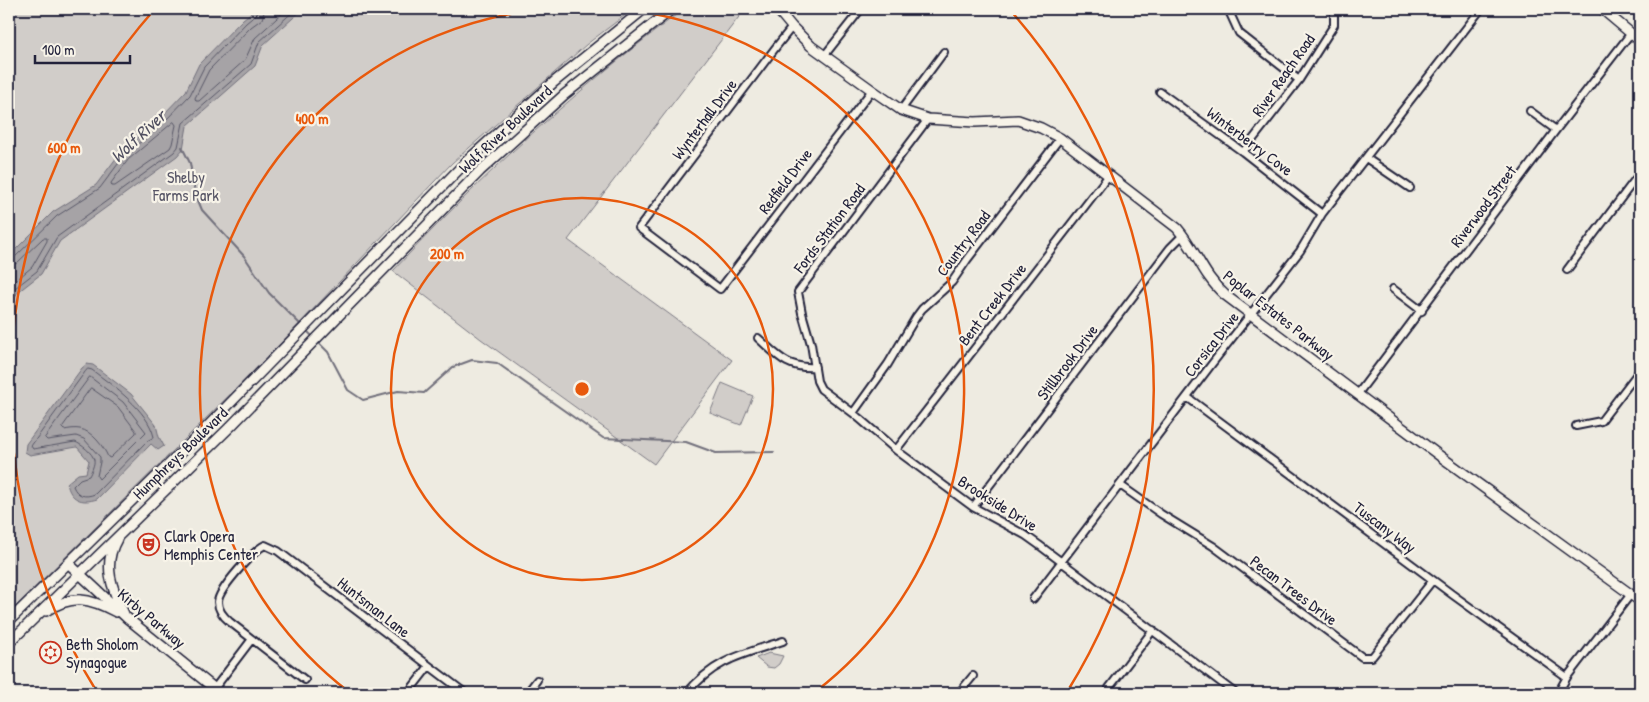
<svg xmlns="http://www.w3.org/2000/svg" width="1649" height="702" font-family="'Patrick Hand',sans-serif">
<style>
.green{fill:#d1cdc9;stroke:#7a7882}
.water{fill:#a6a3a6;stroke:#716f7b}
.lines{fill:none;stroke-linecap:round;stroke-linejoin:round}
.shore{stroke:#575666;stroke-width:1}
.stream{stroke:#716f7b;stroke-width:2}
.street-casing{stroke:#22223b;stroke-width:10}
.secondary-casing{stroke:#22223b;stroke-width:12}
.street{stroke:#f7f3e8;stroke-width:6}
.secondary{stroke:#f7f3e8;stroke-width:9}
.ring{fill:none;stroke:#e8590c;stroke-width:2.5}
.labels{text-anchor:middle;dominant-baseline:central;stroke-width:4.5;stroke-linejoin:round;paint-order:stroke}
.street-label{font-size:16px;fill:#22223b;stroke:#f7f3e8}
.park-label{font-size:16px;fill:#575566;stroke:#f7f3e8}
.poi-label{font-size:16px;fill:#22223b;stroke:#f7f3e8;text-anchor:start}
.water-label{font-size:18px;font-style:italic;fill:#504f60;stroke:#f7f3e8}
.centre{fill:#e8590c;stroke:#f7f3e8;stroke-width:2.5}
.ring-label{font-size:15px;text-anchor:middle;font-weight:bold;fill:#e8590c;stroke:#f7f3e8;stroke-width:4.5;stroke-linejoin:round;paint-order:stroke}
</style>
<rect width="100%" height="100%" fill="#eeebe1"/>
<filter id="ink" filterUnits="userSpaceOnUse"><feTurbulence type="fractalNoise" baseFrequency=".02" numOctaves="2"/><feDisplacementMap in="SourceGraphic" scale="10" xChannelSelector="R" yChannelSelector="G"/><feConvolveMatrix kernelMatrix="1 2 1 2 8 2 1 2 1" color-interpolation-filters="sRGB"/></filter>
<g filter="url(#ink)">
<path class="green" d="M9 9H633L587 44 452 163 264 361 9 613Z
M684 9H745L568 240 732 360 654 464 481 339 393 271C482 175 579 87 684 9Z
M722 383 753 396 741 425 710 413Z
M769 653 783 656 779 664 774 668 767 667 756 658Z"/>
<path class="water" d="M256 9H346L341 10 303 9 263 45 255 66 187 126 183 149 177 156 60 241 41 274 18 292 9 306V256L53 212 96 185 120 153 162 116 186 91 199 64 243 19Z
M87 364 93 365 131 394 156 425 159 437 164 446 158 450 151 444 97 499C82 504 70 500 67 483L78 474 86 473 89 461 77 447 30 455 25 452 26 444 82 368Z"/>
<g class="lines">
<path class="shore" d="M265 9 262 19 251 27 209 70 195 98 196 101H199L245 60 255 38 287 9
M174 122 176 125 172 144 170 148 115 186H112L111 183 128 160Z
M9 260 14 258 57 216 100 188 124 156 166 120 190 95 204 67 246 23 257 14 259 9
M9 266 17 263 43 238H47V241L32 267 9 286
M9 297 15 288 37 271 57 237 174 152 178 147 183 123 251 64 259 42 296 9
M88 369 92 370C113 386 148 410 154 437L147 441 95 494C85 498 77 496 73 486L80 479 89 476C91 472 95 464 94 460 93 453 81 444 75 442L33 449 31 446 85 372Z
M90 377 123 402 146 432 99 479 97 476 100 462V457L84 439 76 436 47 440 45 438Z
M91 388 118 407 136 431V433L110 458 108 457C104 447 92 431 80 429 75 428 69 429 64 430L62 428Z"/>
<path class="stream" d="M182 147 190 163 195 193 202 210 244 256 269 293 302 326
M305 329 313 337
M318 342 328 352 348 390 363 400 398 391 424 393 453 367 472 360 497 363 603 438 686 442 716 453 774 452"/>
<defs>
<path id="street" d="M1228 9 1239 33 1299 80
M792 27 776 47 639 228 720 289 872 90
M824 56 861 9
M1160 92 1243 152 1322 214
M901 110 944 52
M1530 111 1556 130
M928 119 798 292 802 313 811 344 817 381 821 389 853 413 896 450 973 507 1025 535 1039 545 1235 693
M1243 152 1299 80 1334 25V9
M1366 158 1410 188
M1567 270 1640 173
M1393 289 1422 311
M758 338C777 355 787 369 815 367
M1357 395 1556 130 1631 33
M1187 397 1453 595 1567 677
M853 413 888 364 916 317 922 309 952 282 967 260 1060 138
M1576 426 1601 421 1640 370
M896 450 1109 175
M1120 485 1161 514 1213 546 1362 657H1372L1433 580
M973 507 1170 248 1183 235
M1033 599 1211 365 1300 251 1322 214 1481 9
M305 680 230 622C224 617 218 611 218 602 218 590 254 550 265 545L278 551 465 693
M1109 688 1153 630
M214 689 252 639
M408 693 429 666
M527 693 537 680
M687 693C715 659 744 654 783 641
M959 693 973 676
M1558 693 1567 677 1631 594"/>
<path id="secondary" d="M777 9 792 27 811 46 872 90 901 110 928 119 975 122 1018 120 1041 128 1060 138 1177 228C1196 250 1203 276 1225 295L1444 459 1640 601
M1602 9 1640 41
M117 539C102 565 112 589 124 614
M68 563 127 618 220 693
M46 611C73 594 89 598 116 612
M9 621 201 433 469 159 554 82 644 9
M9 643 231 426 480 171 564 95 672 9"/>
</defs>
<use href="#street" class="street-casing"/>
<use href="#secondary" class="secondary-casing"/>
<use href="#street" class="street"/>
<use href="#secondary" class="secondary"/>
</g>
</g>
<g class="ring">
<circle cx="582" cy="389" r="191"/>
<path d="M349 692A382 382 0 0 1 545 9M619 9A382 382 0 0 1 815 692"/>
<path d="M97 692A572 572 0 0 1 154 10M1010 10A572 572 0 0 1 1067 692"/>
</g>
<defs>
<symbol id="theatre-ring" viewBox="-11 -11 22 22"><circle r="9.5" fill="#f7f3e8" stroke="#c8321e" stroke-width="1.5"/><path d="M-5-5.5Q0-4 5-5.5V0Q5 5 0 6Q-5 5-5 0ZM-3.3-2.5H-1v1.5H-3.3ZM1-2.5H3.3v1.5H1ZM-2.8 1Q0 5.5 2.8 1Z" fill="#c8321e"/></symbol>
<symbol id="synagogue-ring" viewBox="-11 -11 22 22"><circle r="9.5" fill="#f7f3e8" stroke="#c8321e" stroke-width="1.5"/><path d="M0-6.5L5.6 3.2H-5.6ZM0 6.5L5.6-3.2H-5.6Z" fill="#c8321e"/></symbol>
</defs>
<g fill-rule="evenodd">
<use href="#theatre-ring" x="136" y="532" width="25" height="25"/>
<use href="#synagogue-ring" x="38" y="640" width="25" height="25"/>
</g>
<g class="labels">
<g class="street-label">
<text transform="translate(1283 75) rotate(-55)">River Reach Road</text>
<text transform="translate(704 119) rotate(-53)">Wynterhall Drive</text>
<text transform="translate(505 129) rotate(-43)">Wolf River Boulevard</text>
<text transform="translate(1250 141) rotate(37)">Winterberry Cove</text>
<text transform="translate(785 181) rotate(-53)">Redfield Drive</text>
<text transform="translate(1483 206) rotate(-53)">Riverwood Street</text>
<text transform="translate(829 228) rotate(-53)">Fords Station Road</text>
<text transform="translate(963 243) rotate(-53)">Country Road</text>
<text transform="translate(992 304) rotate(-52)">Bent Creek Drive</text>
<text transform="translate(1279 315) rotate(38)">Poplar Estates Parkway</text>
<text transform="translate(1211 344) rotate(-52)">Corsica Drive</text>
<text transform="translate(1067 362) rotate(-53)">Stillbrook Drive</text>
<text transform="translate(180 453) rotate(-44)">Humphreys Boulevard</text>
<text transform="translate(998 503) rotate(32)">Brookside Drive</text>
<text transform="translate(1385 527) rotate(37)">Tuscany Way</text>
<text transform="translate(1294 590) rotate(37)">Pecan Trees Drive</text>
<text transform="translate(374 607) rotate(38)">Huntsman Lane</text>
<text transform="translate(152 618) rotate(40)">Kirby Parkway</text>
</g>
<g class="park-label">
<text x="186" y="177">Shelby<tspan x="186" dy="18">Farms Park</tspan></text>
</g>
<g class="poi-label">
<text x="164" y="536">Clark Opera<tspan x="164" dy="18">Memphis Center</tspan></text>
<text x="66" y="644">Beth Sholom<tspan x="66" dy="18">Synagogue</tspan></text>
</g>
<g class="water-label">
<text transform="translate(138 136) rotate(-43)">Wolf River</text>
</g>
</g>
<circle cx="582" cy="389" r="8" class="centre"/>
<g class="ring-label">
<text x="312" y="124">400 m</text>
<text x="64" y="153">600 m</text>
<text x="447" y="259">200 m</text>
</g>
<rect width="1649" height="702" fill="none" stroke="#f7f3e8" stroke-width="30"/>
<rect x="15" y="15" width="1619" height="672" fill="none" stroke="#22223b" stroke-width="2" filter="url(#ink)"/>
<path d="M35 55v8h95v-8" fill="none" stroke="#22223b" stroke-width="2.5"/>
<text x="42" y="55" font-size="15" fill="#22223b" stroke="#f7f3e8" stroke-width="4" paint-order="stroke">100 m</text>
</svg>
